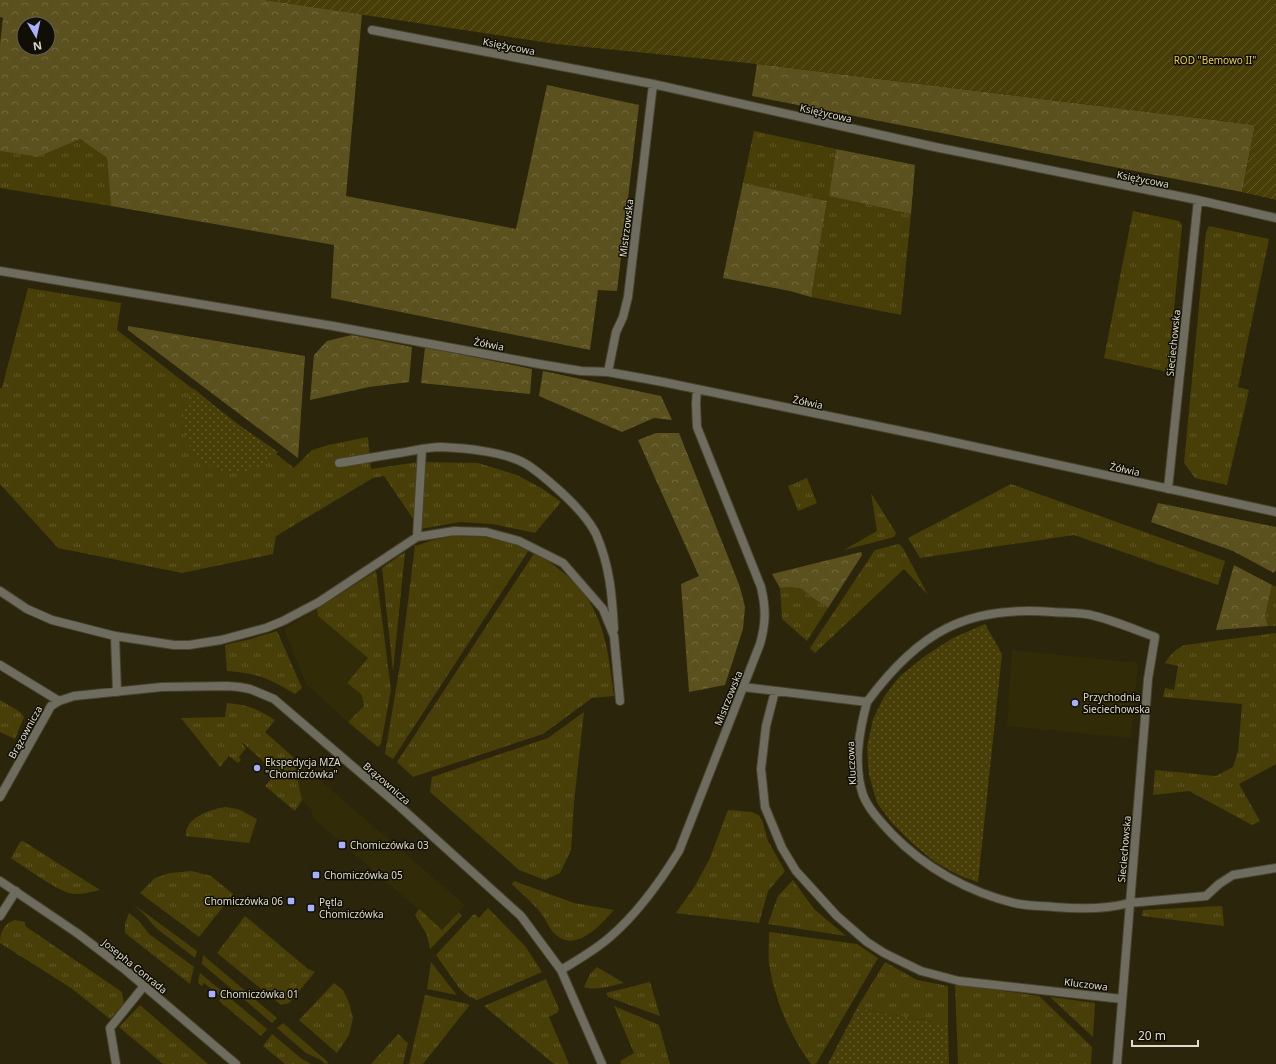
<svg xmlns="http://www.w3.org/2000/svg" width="1276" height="1064" font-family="'Noto Sans',sans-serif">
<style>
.built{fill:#322b07}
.grass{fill:url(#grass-tufts)}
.forest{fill:url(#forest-crowns);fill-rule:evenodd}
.park{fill:url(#park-dots)}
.garden{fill:url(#garden-furrows)}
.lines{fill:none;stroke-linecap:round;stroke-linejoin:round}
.pedestrian-casing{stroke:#48432a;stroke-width:10}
.minor-casing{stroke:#48432a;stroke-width:10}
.tertiary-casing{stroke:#48432a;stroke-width:10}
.pedestrian{stroke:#6e6b5f;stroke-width:8}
.minor{stroke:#6e6b5f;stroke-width:8}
.tertiary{stroke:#6e6b5f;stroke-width:8}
.poi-dot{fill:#a7b0fc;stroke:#110f05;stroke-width:1.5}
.labels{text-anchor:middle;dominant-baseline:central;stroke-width:3;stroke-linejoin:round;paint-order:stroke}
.street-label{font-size:10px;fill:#dfdccd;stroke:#110f05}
.park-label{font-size:10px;fill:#e7ce4c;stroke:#110f05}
.poi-label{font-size:10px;fill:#dfdccd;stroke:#110f05;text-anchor:start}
</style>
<defs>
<pattern id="grass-tufts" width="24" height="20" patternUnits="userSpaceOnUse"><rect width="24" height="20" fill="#483e07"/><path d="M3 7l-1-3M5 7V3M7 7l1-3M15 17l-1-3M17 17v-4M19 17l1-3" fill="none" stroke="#62592a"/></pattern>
<pattern id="forest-crowns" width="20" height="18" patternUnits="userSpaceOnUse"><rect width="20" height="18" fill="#5b511f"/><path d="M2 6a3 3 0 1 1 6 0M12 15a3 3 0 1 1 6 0" fill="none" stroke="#72693e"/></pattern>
<pattern id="park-dots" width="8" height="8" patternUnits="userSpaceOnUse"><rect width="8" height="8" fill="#483e07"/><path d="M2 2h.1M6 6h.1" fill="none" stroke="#62592a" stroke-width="1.8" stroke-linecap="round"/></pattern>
<pattern id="garden-furrows" width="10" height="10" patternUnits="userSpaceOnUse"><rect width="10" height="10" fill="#483e07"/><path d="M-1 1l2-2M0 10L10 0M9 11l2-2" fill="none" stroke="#62592a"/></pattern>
</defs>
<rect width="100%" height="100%" fill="#2b260b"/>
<path class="built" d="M317 609 318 616 368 658 347 683 362 695 364 706 348 722 306 684 284 629Z
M1012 650 1138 663 1131 738 1007 726Z
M293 757 465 905 442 930 313 818 311 809 302 800Z"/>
<path class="grass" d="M754 131 836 149 829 196 911 214 901 315 811 297 827 201 743 183Z
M80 139 107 158 111 206 0 188V151L38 157Z
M1133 211 1179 221 1182 226 1168 372 1104 358Z
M1209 226 1269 239 1238 387 1249 390 1227 485 1195 478 1184 463 1206 232Z
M28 288 121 303 117 330 294 468 312 450 328 445 368 437 371 469 419 462 478 463 517 475 543 489 561 502 535 533 492 524 460 522 420 529 384 476 373 478 276 536 273 554 182 573 58 548 0 484V388H2Z
M807 478 817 503 798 511 788 486Z
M1011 484 1225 561 1218 585 1074 535 920 558 908 538Z
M871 493 896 533 894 537 844 550 877 531Z
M454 536 485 537 510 543 529 550 393 759 385 754 400 665 415 546 433 540Z
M899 544 903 548 928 595 904 569 815 653 810 648 875 550Z
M405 552 393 671 382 568Z
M535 552C551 563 567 574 580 589 606 619 609 659 614 696L592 698 543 734 413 777 397 762Z
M376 571 391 690 381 744 378 747 348 722 364 706 362 695 347 683 368 658 318 616 317 609Z
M1272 585 1276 587V626H1268L1265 616Z
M791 587 802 589 810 596 828 608 807 641 782 619 780 588Z
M277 631 302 688 295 694C269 679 258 673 227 671L225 645 251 639Z
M1276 633V764L1239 784 1260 821 1252 825 1189 791 1153 795 1155 770 1216 776 1233 767 1238 751 1242 704 1163 697 1165 688 1174 690 1178 666 1165 663C1171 654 1175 649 1185 645Z
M0 700 20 712 24 717 15 739 0 732Z
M227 703C248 705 258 709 275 720L265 732 293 757 302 800 295 811 265 786 276 773 243 743 242 744 246 748 239 757 241 760 238 763 229 756 220 767 181 718 225 717Z
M584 712 574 802 571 850 560 873 545 880 519 870 430 792 432 777 548 738Z
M225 807 238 809 257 819 249 843 186 836C184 818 211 809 225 807Z
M728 810 752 812 758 815 762 820 768 841 785 871 768 891 759 923 676 913 695 886 710 858Z
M23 841 100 890C90 892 79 896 69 893 52 887 26 868 11 858L20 842Z
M192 871 211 876 233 894 199 937 140 893 155 878 170 873Z
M793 880 814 909 846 936 768 924 778 896Z
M514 881 574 903 614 910C601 924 577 953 556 935 549 929 546 919 540 912 532 902 521 893 512 884Z
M133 904 197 951 195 958 156 928 144 914Z
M1222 906 1224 926 1142 916 1143 910Z
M488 908 525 946 542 972 477 1000 468 996 460 989 436 955 474 914 479 918Z
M419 909 442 930 459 912 462 916 430 949 427 935 415 915Z
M129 913 139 921 149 934 194 967 190 984 125 933V924Z
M245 916 308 969 315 972 289 1003 281 1005 217 953Z
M15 920 25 922V926L122 992 124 1003 110 1019 71 988 0 943C0 932 4 923 15 920Z
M769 932 857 944 878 958 816 1064H811C790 1036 774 998 769 963 768 953 769 942 769 932Z
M203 955 277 1018 272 1023 202 964Z
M431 962 456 994 457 995 427 989Z
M885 962 917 980 948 986V1025L857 1008Z
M597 967 624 983C611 986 597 991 584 987L590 974Z
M200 973 267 1029 261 1036 219 1001 222 997 204 983 202 986 198 983Z
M546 979 559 1009 557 1013 549 1017 569 1064H554L484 1006Z
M650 982 660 1016 608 997 606 993Z
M334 983 343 990 349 1003 353 1018 349 1035 337 1053 299 1020Z
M955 984 1039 996 1092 1047 1091 1064H958Z
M425 995 468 1004 469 1006 423 1064H409Z
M1050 997 1095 1003 1093 1037Z
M140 1005 208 1064H163L119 1027Z
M614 1006 659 1025 670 1064H621L620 1061 634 1053Z
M283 1023 329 1063 325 1064 321 1060 306 1053 277 1028Z
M272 1034 302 1059 311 1064H285L263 1046Z
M398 1034 408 1043 403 1064H371Z"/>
<path class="forest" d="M0 0H265L362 14 346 196 516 229 547 85 639 105 617 291 598 290 590 350 331 298 334 245 111 206 107 158 80 139 38 157 0 151V44L3 18 0 17ZM24 24H48V48H24Z
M757 64 1255 125 1242 192 752 96Z
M836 149 915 165 911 214 829 196Z
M743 183 827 201 811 297 790 291 723 278Z
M128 326 305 356 298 458 128 330Z
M352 335 412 347 409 382 369 387 310 400 314 355 327 341Z
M425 347 532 369 530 394 421 383Z
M543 371 661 396 672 420 654 418 622 432 539 396Z
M656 433H679L740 587 745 607 743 629 725 685 689 692 681 584 699 576 638 440Z
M1158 503 1276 527V569L1274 573 1233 551 1151 522Z
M861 552 862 555 828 608 810 596 802 589 791 587 780 588 772 574Z
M1234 565 1272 585 1265 616 1268 626 1216 630Z"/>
<path class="park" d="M193 388 233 421 278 452C273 457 267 463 261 466 233 481 196 468 186 437 185 434 183 429 183 426 182 410 187 401 193 388Z
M985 624 1002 654 978 882 960 876 935 862 912 843 892 823 877 803 869 775 867 747 873 719 884 697 899 677 925 656 953 638Z
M857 1008 948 1025 949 1064H828Z"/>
<path class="garden" d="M265 0H1276V200L1242 192 1255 125 757 64 556 44Z"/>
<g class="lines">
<defs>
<path id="pedestrian" d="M867 702C859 732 853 765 863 795 869 810 881 822 892 834 925 868 969 892 1014 903 1027 906 1041 906 1054 907 1078 909 1105 910 1129 903"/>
<path id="minor" d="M372 30 653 84 935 147 1198 200 1276 218
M0 271 333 326 539 364 581 371 608 372 663 382 930 437 1276 512
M608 372 616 332 623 317 628 297 653 84
M339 463C359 460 379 456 399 453 413 451 427 447 441 447 465 448 506 452 526 464 539 472 551 483 562 493 575 505 588 518 596 534 610 566 612 595 614 629
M1168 489 1198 200
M417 537 422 449
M0 591 27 609 52 620 115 636
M0 665 59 701
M743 687 867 702C918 633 965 605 1053 612 1066 613 1082 612 1095 616 1115 621 1136 630 1155 637L1148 679 1145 718 1117 1064
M775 691 766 726 761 769 765 807 782 848 796 871 837 916 867 942 884 953 921 971 959 981 1122 999
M117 692 115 636 174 645H189L221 640 266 628 283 621 319 602 417 537 454 531 486 532 519 541 563 563 603 609 614 636 620 701
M0 797 51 706 59 701 74 696 162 687 227 686 239 687 250 689 274 699 398 805 521 916 561 970 602 1064
M1129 903 1206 896 1219 884 1233 875 1276 868
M0 916 16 891
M561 970C578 960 595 950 610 937 638 913 660 882 679 851L760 644C766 623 766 608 761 587L697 427 696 403 697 389
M116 1064 110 1028 144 986"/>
<path id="tertiary" d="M0 881 77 933 123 968 236 1064"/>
</defs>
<use href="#pedestrian" class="pedestrian-casing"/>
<use href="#minor" class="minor-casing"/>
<use href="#tertiary" class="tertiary-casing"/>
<use href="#pedestrian" class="pedestrian"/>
<use href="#minor" class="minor"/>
<use href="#tertiary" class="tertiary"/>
</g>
<g class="poi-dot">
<circle cx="1075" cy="703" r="4"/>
<circle cx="257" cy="768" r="4"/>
<rect x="338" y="841" width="8" height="8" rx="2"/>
<rect x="312" y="871" width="8" height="8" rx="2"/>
<rect x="287" y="897" width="8" height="8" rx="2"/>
<rect x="307" y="904" width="8" height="8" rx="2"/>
<rect x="208" y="990" width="8" height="8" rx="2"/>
</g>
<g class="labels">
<g class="street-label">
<text transform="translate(509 46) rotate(11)">Księżycowa</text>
<text transform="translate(826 113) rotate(13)">Księżycowa</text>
<text transform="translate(1143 179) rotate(11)">Księżycowa</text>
<text transform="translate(626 228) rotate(-83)">Mistrzowska</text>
<text transform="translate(1173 343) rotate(-84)">Sieciechowska</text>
<text transform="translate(489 344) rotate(11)">Żółwia</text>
<text transform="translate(808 402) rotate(12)">Żółwia</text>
<text transform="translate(1125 469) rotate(12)">Żółwia</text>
<text transform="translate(728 698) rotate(-68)">Mistrzowska</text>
<text transform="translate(25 732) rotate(-61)">Brązownicza</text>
<text transform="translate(851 763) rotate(-93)">Kluczowa</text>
<text transform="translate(387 783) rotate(41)">Brązownicza</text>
<text transform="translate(1124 849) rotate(-85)">Sieciechowska</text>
<text transform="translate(135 966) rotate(39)">Josepha Conrada</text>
<text transform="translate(1086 984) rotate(7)">Kluczowa</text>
</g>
<g class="park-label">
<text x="1215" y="60">ROD "Bemowo II"</text>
</g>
<g class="poi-label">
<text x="1083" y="697">Przychodnia<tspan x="1083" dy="12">Sieciechowska</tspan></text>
<text x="265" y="762">Ekspedycja MZA<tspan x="265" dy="12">"Chomiczówka"</tspan></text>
<text x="350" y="845">Chomiczówka 03</text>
<text x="324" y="875">Chomiczówka 05</text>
<text x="283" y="901" text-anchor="end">Chomiczówka 06</text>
<text x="319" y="902">Pętla<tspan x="319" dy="12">Chomiczówka</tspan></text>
<text x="220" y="994">Chomiczówka 01</text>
</g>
</g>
<g transform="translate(36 36) rotate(171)"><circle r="19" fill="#110f05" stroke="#636155"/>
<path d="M0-3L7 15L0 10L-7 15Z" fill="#a7b0fc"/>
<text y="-6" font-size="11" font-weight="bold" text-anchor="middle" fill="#dfdccd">N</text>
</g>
<path d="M1132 1040v6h66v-6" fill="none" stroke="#dfdccd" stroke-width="2"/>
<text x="1138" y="1040" font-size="12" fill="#dfdccd" stroke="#110f05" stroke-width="3" paint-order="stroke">20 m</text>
</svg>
